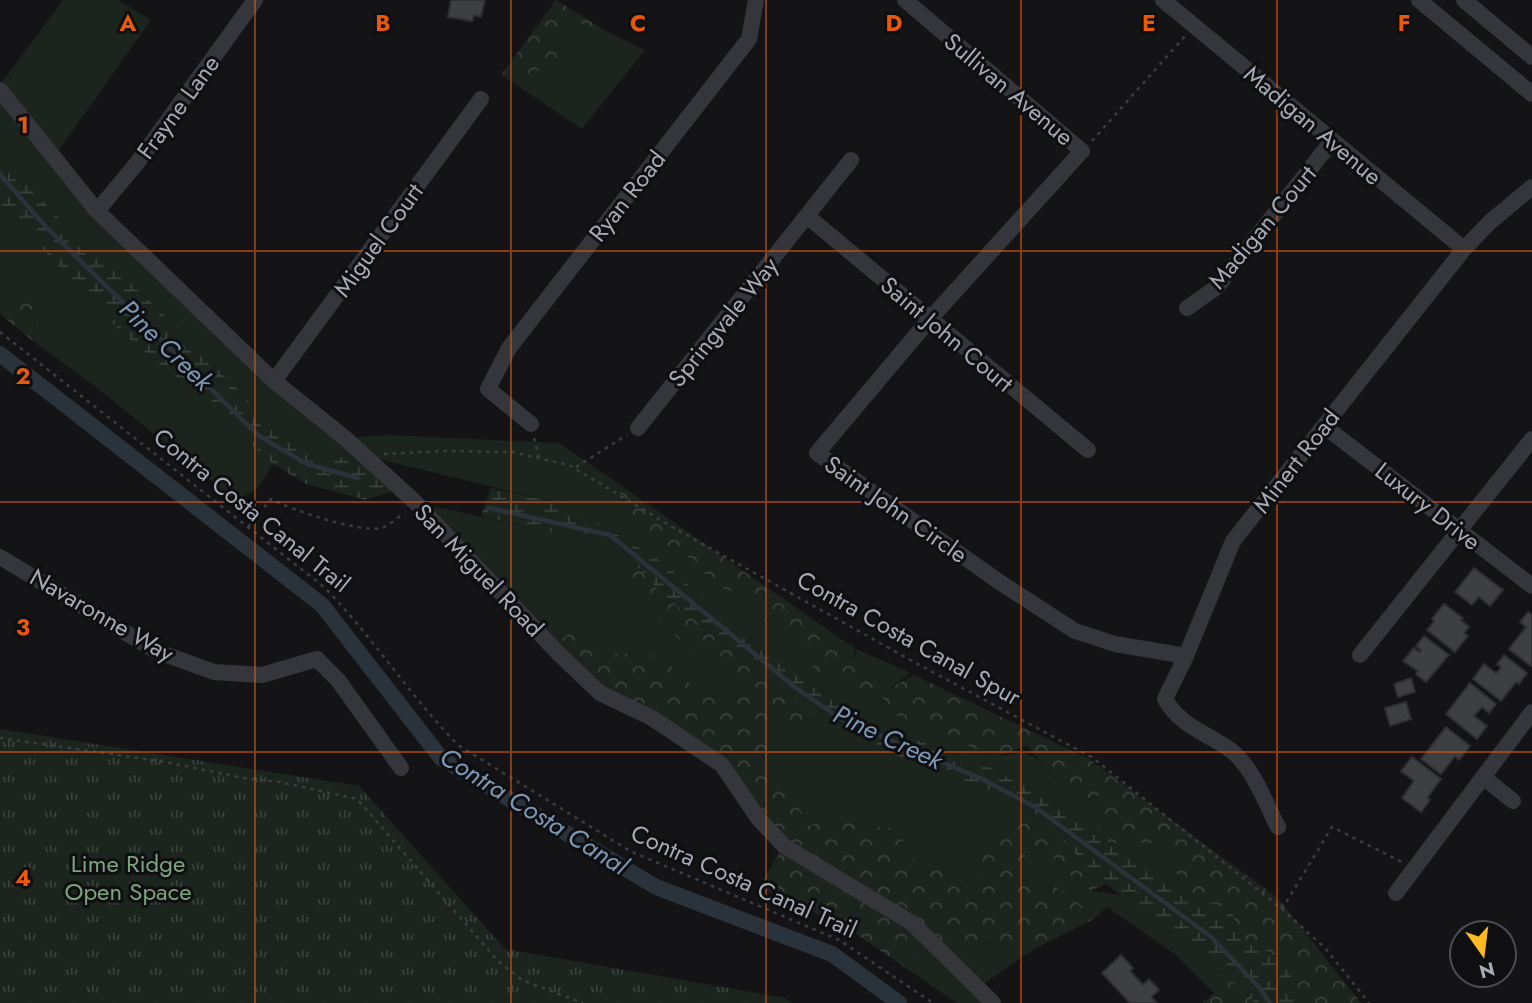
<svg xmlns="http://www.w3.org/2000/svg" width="1532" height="1003" font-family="Jost,sans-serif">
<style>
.grass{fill:#1c251d}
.forest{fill:url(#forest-crowns)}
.wetland{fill:url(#wetland-marsh)}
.park{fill:url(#park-tufts)}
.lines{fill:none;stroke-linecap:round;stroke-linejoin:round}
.stream{stroke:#2a333b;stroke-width:4.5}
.canal{stroke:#2a333b;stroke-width:16}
.building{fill:#3e3f43;stroke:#2e2e33;stroke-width:2}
.path{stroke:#3b3d43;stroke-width:2.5;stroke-dasharray:3.5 5;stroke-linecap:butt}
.minor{stroke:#35363c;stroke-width:16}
.grid{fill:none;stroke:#e8590c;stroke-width:2;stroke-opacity:0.55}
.labels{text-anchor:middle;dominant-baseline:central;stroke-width:6;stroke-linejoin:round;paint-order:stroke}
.street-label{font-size:24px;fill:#a5aab7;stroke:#0f0f11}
.park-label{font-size:24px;fill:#7ba47e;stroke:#0f0f11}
.water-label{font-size:26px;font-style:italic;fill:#7a98b5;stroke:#0f0f11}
.grid-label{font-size:23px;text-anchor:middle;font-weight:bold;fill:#e8590c;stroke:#0f0f11;stroke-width:6;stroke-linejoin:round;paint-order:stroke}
</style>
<defs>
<pattern id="forest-crowns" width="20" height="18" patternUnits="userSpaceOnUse" patternTransform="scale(1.75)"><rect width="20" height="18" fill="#1c251d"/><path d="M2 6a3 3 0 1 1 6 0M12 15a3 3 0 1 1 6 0" fill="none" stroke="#3a423c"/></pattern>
<pattern id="wetland-marsh" width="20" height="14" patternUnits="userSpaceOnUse" patternTransform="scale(1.75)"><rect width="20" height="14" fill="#1c251d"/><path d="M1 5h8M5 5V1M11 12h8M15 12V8" fill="none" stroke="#3a423c"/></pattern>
<pattern id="park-tufts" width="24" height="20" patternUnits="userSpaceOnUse" patternTransform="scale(1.75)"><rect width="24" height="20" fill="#1c251d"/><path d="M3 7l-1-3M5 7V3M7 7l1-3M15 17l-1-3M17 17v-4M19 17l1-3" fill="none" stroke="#3a423c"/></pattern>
</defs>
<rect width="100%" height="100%" fill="#141416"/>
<path class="grass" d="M63 0H118L151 20 54 157 97 211 345 438 387 435 559 443 616 482 628 515 682 551 718 587 753 598 764 620 796 646 818 673 858 690 881 696 905 726 925 721 972 748 997 757 1022 752 1038 759 1075 801 1108 794 1098 827 991 768 858 717 750 638 662 562 612 537 635 564 630 584 685 645 768 701 715 691 698 692 673 668 648 653 604 654 581 627 551 646 415 502 544 531 609 534 570 506 363 455 324 459 279 432 171 321 56 215 0 155V85Z
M573 11 589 35 606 31 645 50 582 129 512 82 555 63Z
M0 204 121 332 207 404 273 464 258 488 236 501 96 387 33 341 36 306 23 293 0 297Z
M856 649 911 673 889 689 854 661Z
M776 712 795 728 824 718 882 750 1035 807 1006 815 1002 833 982 849 976 888 950 868 900 857 889 828 858 826 841 813 810 826 787 789 761 768Z
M1109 843H1164L1185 894 1159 872Z
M1047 846 1060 867 1091 891 1121 895 1159 924 1178 933 1223 976 1214 993 1176 955 1107 907 1092 920C1073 891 1055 885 1023 875L1026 851Z
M925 936 940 950 989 943 1034 949 978 988 993 1003H957L904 967Z"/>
<path class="forest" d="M556 0 606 31 589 35 573 11 555 63 512 82 501 75Z
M23 293 36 306 33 341 0 314V297Z
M616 482 847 643 854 646V661L889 689 914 675 1089 759 1279 899 1361 1003H1302L1286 991 1295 965 1238 938 1232 910 1185 894 1164 843H1109L1098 827 1108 794 1075 801 1027 745 997 757 972 748 925 721 905 726 881 696 858 690 818 673 796 646 764 620 753 598 718 587 682 551 664 549 628 515Z
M635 564 660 592 806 709 824 718 795 728 776 712 761 768 787 789 810 826 841 813 858 826 889 828 904 837 900 857 950 868 975 888 982 849 1002 833 1006 815 1035 807 1070 849 1106 884 1091 891 1060 867 1046 846 1026 851 1023 875C1055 885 1073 891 1092 920L1034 949 989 943 940 950 925 936 904 967 849 929 759 887 784 845 716 761 600 693 551 646 581 626 604 654 648 653 673 668 698 692 715 691 766 700 685 645 650 611 630 584Z
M1223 976 1252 997 1254 1003H1202L1214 993Z"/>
<path class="wetland" d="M0 155 56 215 171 321 279 432 324 459 363 455 401 488 366 500 306 484 273 464 207 404 121 332 0 204Z
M491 488 570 506 662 562 750 638 858 717 991 768 1098 827 1109 843 1159 872 1185 894 1232 910 1238 938 1295 965 1286 990 1302 1003H1254L1252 997 1223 976 1178 933 1159 924 1106 884 1070 849 1035 807 882 750 806 709 660 592 610 535 544 531 481 516Z"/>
<path class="park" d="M0 729 359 786 505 949 785 998 792 1003H0Z"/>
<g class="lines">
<path class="stream" d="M0 174 46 227 259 436 307 464 358 478
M489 508 610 535 796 688 841 719 984 780 1035 807 1210 936 1258 986 1270 1003"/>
<path class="canal" d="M0 354 322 605 441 758 656 887 832 954 899 1003"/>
</g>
<path class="building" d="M451 0H485L481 17 474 15 472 21 448 17Z
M1474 568 1503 590 1490 606 1479 597 1472 605 1455 592Z
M1444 604 1463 618 1461 620 1469 627 1464 633 1468 636 1455 652 1427 630 1434 621 1432 619Z
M1528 612 1532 615V667L1509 649 1526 627 1520 622Z
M1424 636 1449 655 1426 682 1416 674 1418 671 1403 661 1414 648 1419 652 1421 650 1416 646Z
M1504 655 1527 673 1519 684 1516 682 1501 701 1473 679 1484 664 1494 672H1498L1501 667 1497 664Z
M1411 678 1415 692 1398 697 1394 684Z
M1470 683 1496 704 1489 713 1482 707 1474 716 1487 726 1477 739 1446 714Z
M1406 702 1411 719 1390 726 1385 708Z
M1446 727 1470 746 1459 760 1455 756 1441 774 1421 759Z
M1412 757 1441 779 1427 798 1430 800 1421 812 1402 798 1414 781 1401 771Z
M1121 955 1133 968 1130 971 1143 985 1149 979 1159 990 1151 997 1157 1003H1130L1102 973Z"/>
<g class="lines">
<path class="path" d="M1092 141 1185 36
M0 332 324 587C373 637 410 696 458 745L630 851 839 940 933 1003
M534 438 539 458
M384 454 446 451 512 452 569 465 674 528 914 662 1093 758 1282 909 1326 949 1369 1003
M576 467 627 435
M248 527 271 499C292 510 359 533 381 528 389 526 397 518 404 513
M0 738 166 762 243 778 280 782 357 799 498 961 522 980 583 1003
M1282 909 1332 827 1402 862"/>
<path class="minor" d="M905 0 1082 151 929 320 817 453 998 581 1075 631 1115 644 1186 656
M1163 0 1464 249
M1419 0 1532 94
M1464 0 1532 57
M0 90 97 211 274 381 345 438 415 502 559 654 600 693 652 718 722 765 758 818 784 846 912 923 993 1003
M97 211 137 163 255 0
M807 216 1088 450
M1187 308 1217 287 1332 141
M274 381 481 99
M531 424 488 389 509 348 749 39 756 0
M1324 426 1532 586
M638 428 851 160
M0 557 156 651 214 672 262 675 317 659 338 680 401 768
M1360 655 1532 439
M1483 777 1513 801
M1278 827C1265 802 1254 770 1233 752 1208 732 1182 729 1165 699L1186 656 1233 541 1464 249 1490 222 1532 187
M1396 893 1532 712"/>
</g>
<path class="grid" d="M255 0V1003M511 0V1003M766 0V1003M1021 0V1003M1277 0V1003M0 251H1532M0 502H1532M0 752H1532"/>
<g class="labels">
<g class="street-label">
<text transform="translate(1009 89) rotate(40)">Sullivan Avenue</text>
<text transform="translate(178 107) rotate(-54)">Frayne Lane</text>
<text transform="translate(1313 125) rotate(40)">Madigan Avenue</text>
<text transform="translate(627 196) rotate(-52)">Ryan Road</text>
<text transform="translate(1262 227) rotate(-50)">Madigan Court</text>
<text transform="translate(378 240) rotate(-54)">Miguel Court</text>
<text transform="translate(723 322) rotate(-51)">Springvale Way</text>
<text transform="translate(947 334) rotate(40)">Saint John Court</text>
<text transform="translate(1296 461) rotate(-52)">Minert Road</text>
<text transform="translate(1428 506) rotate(38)">Luxury Drive</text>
<text transform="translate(896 509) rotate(35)">Saint John Circle</text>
<text transform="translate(252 510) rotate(39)">Contra Costa Canal Trail</text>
<text transform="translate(479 570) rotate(46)">San Miguel Road</text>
<text transform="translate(102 615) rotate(30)">Navaronne Way</text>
<text transform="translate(909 638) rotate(29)">Contra Costa Canal Spur</text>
<text transform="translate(744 881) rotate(24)">Contra Costa Canal Trail</text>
</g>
<g class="park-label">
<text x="128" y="863">Lime Ridge<tspan x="128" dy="28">Open Space</tspan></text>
</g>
<g class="water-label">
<text transform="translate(166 345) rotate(44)">Pine Creek</text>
<text transform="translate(888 737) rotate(25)">Pine Creek</text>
<text transform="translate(534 811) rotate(32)">Contra Costa Canal</text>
</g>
</g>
<g class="grid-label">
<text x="128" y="31">A</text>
<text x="383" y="31">B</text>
<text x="638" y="31">C</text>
<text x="894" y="31">D</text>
<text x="1149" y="31">E</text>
<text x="1404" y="31">F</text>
<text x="23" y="133">1</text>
<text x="23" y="384">2</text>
<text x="23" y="635">3</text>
<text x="23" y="886">4</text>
</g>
<g transform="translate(1483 954) rotate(166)"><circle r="33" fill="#0f0f11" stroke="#4b4d53" stroke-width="2"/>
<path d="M0-5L12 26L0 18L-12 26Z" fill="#fdba25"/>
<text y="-10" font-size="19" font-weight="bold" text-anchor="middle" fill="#a5aab7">N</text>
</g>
</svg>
